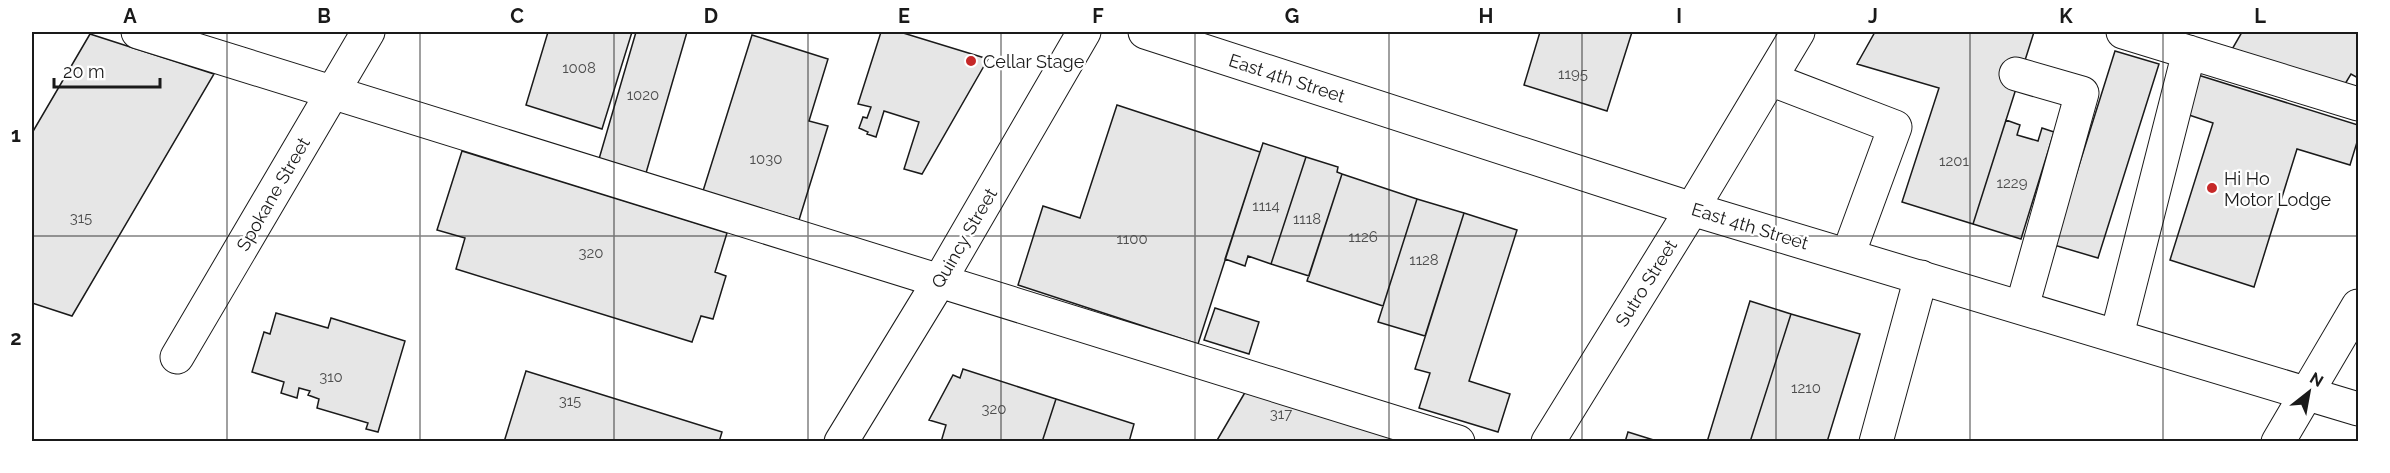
<svg xmlns="http://www.w3.org/2000/svg" width="2390" height="473" font-family="Raleway,sans-serif">
<style>
.building{fill:#e6e6e6;stroke:#1a1a1a;stroke-width:1.5}
.lines{fill:none;stroke-linecap:round;stroke-linejoin:round}
.minor-casing{stroke:#1a1a1a;stroke-width:35}
.major-casing{stroke:#1a1a1a;stroke-width:35}
.minor{stroke:#fff;stroke-width:33}
.major{stroke:#fff;stroke-width:33}
.grid{fill:none;stroke:#1a1a1a;stroke-width:1.5;stroke-opacity:0.55}
.poi-dot{fill:#c62828;stroke:#fff;stroke-width:2}
.labels{text-anchor:middle;dominant-baseline:central;stroke-width:4.5;stroke-linejoin:round;paint-order:stroke}
.number-label{font-size:15px;fill:#4d4d4d}
.poi-label{font-size:18px;fill:#1a1a1a;stroke:#fff;text-anchor:start}
.street-label{font-size:18px;fill:#1a1a1a;stroke:#fff}
.neatline{fill:none;stroke:#1a1a1a;stroke-width:2}
.grid-label{font-size:20px;text-anchor:middle;font-weight:bold;fill:#1a1a1a}
</style>
<rect width="100%" height="100%" fill="#fff"/>
<path class="building" d="M548 32H632L602 129 526 105Z
M636 32H687L646 173 599 159Z
M881 32H900L988 59 922 174 904 169 919 122 884 111 876 137 867 134 868 132 859 128 863 117 867 118 871 107 858 104Z
M1540 32H1632L1607 111 1524 85Z
M1875 32H2034L1973 224 1902 202 1939 88 1857 64Z
M2242 32H2358V78L2351 74 2345 84 2231 51Z
M90 34 214 74 72 316 32 303V133Z
M752 35 828 59 809 121 828 126 799 220 703 191Z
M2115 51 2159 64 2098 258 2054 245Z
M2198 75 2358 125V139L2350 165 2297 149 2254 287 2170 260 2213 123 2186 114Z
M1117 105 1260 152 1198 344 1018 285 1043 206 1080 218Z
M2006 120 2020 125 2017 135 2038 141 2042 128 2054 132 2021 239 1973 224Z
M1263 143 1306 157 1271 264 1248 256 1245 266 1225 259Z
M462 151 727 233 715 272 726 276 713 319 701 316 692 342 456 269 465 238 437 230Z
M1306 157 1338 167 1337 172 1342 174 1309 276 1271 264Z
M1342 174 1417 199 1383 306 1307 281Z
M1417 199 1464 213 1425 336 1378 322Z
M1464 213 1517 230 1469 381 1510 394 1498 432 1419 408 1430 373 1415 369Z
M1750 301 1791 314 1750 442H1707Z
M1215 308 1259 322 1249 354 1204 340Z
M276 313 328 328 331 318 405 341 378 432 366 429 368 423 317 408 319 399 308 395 310 391 299 388 297 398 281 393 284 382 252 372 264 332 270 334Z
M1791 314 1860 334 1827 442H1750Z
M963 369 1056 399 1042 442H941L946 425 929 420 953 375 960 378Z
M526 371 722 432 719 442H504Z
M1247 389 1409 442H1216Z
M1056 399 1134 424 1129 442H1042Z
M1628 432 1660 442H1625Z"/>
<g class="lines">
<defs>
<path id="minor" d="M138 32 1458 442
M2123 32 2358 104
M2016 74 2082 93 2022 307
M1770 79 1895 127 1848 255
M2117 335 2189 52
M177 357 368 32
M841 442 940 280 1084 32
M1548 442 1692 209 1798 32
M1876 442 1921 277
M2278 442 2358 306"/>
<path id="major" d="M1145 32 1692 209 2358 409"/>
</defs>
<use href="#minor" class="minor-casing"/>
<use href="#major" class="major-casing"/>
<use href="#minor" class="minor"/>
<use href="#major" class="major"/>
</g>
<path class="grid" d="M227 32V442M420 32V442M614 32V442M808 32V442M1001 32V442M1195 32V442M1389 32V442M1582 32V442M1776 32V442M1970 32V442M2163 32V442M32 236H2358"/>
<g class="poi-dot">
<circle cx="971" cy="61" r="6"/>
<circle cx="2212" cy="188" r="6"/>
</g>
<g class="labels">
<g class="number-label">
<text x="579" y="68">1008</text>
<text x="1573" y="74">1195</text>
<text x="643" y="95">1020</text>
<text x="766" y="159">1030</text>
<text x="1954" y="161">1201</text>
<text x="2012" y="183">1229</text>
<text x="1266" y="206">1114</text>
<text x="81" y="218">315</text>
<text x="1307" y="219">1118</text>
<text x="1363" y="237">1126</text>
<text x="1132" y="239">1100</text>
<text x="591" y="253">320</text>
<text x="1424" y="260">1128</text>
<text x="331" y="377">310</text>
<text x="1806" y="388">1210</text>
<text x="570" y="401">315</text>
<text x="994" y="409">320</text>
<text x="1281" y="414">317</text>
</g>
<g class="poi-label">
<text x="983" y="61">Cellar Stage</text>
<text x="2224" y="178">Hi Ho<tspan x="2224" dy="21">Motor Lodge</tspan></text>
</g>
<g class="street-label">
<text transform="translate(1287 78) rotate(18)">East 4th Street</text>
<text transform="translate(273 194) rotate(-60)">Spokane Street</text>
<text transform="translate(1750 226) rotate(17)">East 4th Street</text>
<text transform="translate(964 238) rotate(-60)">Quincy Street</text>
<text transform="translate(1646 283) rotate(-58)">Sutro Street</text>
</g>
</g>
<rect width="2390" height="473" fill="none" stroke="#ffffff" stroke-width="66"/>
<g transform="translate(2309 392) rotate(31)" stroke="#ffffff" stroke-width="4.5" paint-order="stroke">
<path d="M0-4.5L10 22L0 15L-10 22Z" fill="#1a1a1a"/>
<text y="-9" font-size="16" font-weight="bold" text-anchor="middle" fill="#1a1a1a">N</text>
</g>
<path d="M54 78v9h106v-9" fill="none" stroke="#1a1a1a" stroke-width="3"/>
<text x="63" y="78" font-size="18" fill="#1a1a1a" stroke="#ffffff" stroke-width="4.5" paint-order="stroke">20 m</text>
<rect x="33" y="33" width="2324" height="407" class="neatline"/>
<g class="grid-label">
<text x="130" y="23">A</text>
<text x="324" y="23">B</text>
<text x="517" y="23">C</text>
<text x="711" y="23">D</text>
<text x="904" y="23">E</text>
<text x="1098" y="23">F</text>
<text x="1292" y="23">G</text>
<text x="1486" y="23">H</text>
<text x="1679" y="23">I</text>
<text x="1873" y="23">J</text>
<text x="2066" y="23">K</text>
<text x="2260" y="23">L</text>
<text x="16" y="142">1</text>
<text x="16" y="345">2</text>
</g>
</svg>
